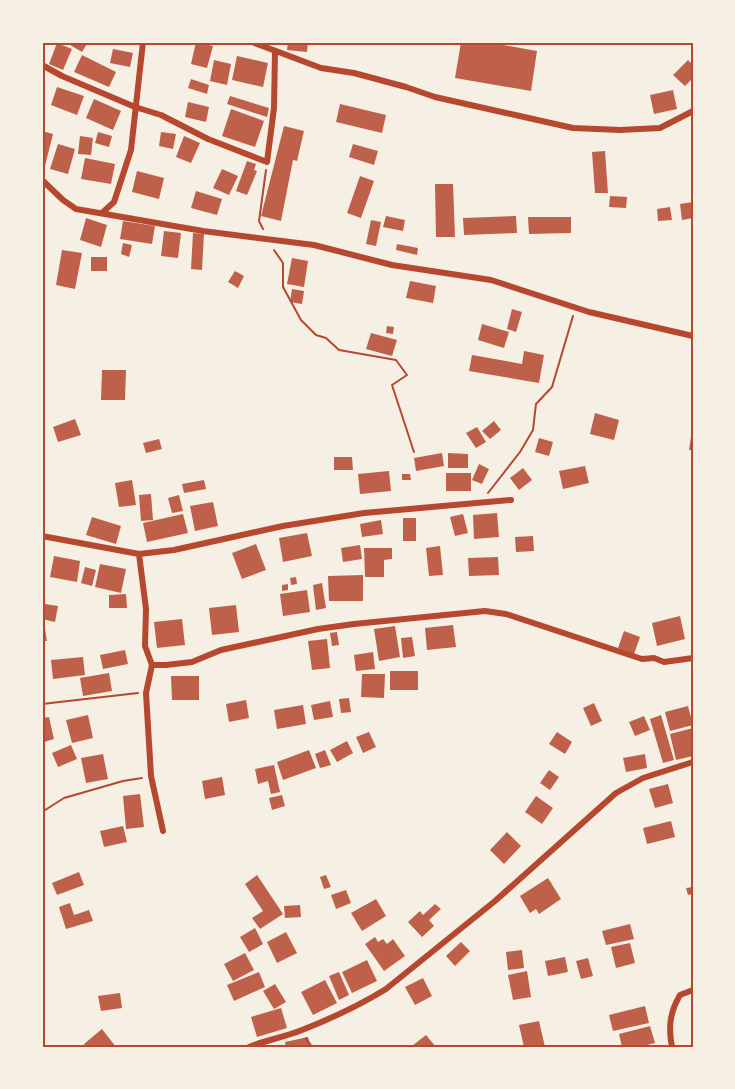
<svg xmlns="http://www.w3.org/2000/svg" width="735" height="1089" font-family="'Source Sans 3',sans-serif">
<style>
.building{fill:#bf614a}
.lines{fill:none;stroke-linecap:round;stroke-linejoin:round}
.path{stroke:#b5482f;stroke-width:2}
.minor{stroke:#b5482f;stroke-width:6}
.neatline{fill:none;stroke:#b5482f;stroke-width:2}
</style>
<rect width="100%" height="100%" fill="#f6efe4"/>
<path class="building" d="M65 42H88L82 52Z
M196 42 213 46 207 68 191 64Z
M288 42H308L307 52 287 50Z
M461 42H487L537 51 531 91 455 78Z
M57 43 72 49 63 70 49 64Z
M113 49 133 53 130 67 110 63Z
M82 55 116 72 109 87 74 72Z
M237 56 268 63 263 87 232 80Z
M214 60 231 64 227 85 210 81Z
M688 60 693 65V78L685 86 673 75Z
M191 79 209 85 207 94 188 88Z
M57 87 84 96 77 115 51 105Z
M673 90 677 109 654 114 650 95Z
M230 96 269 108 267 117 227 104Z
M94 99 121 111 113 130 86 118Z
M188 102 209 107 206 122 185 117Z
M340 104 386 115 382 133 336 122Z
M231 109 264 121 255 147 222 136Z
M284 126 304 131 297 161 293 160 281 221 261 216Z
M42 131 53 134 45 166 42 165Z
M98 132 112 136 109 147 95 143Z
M161 132 176 134 173 149 159 146Z
M80 136 93 138 91 155 78 154Z
M184 136 200 143 191 163 176 157Z
M58 144 75 149 68 174 50 169Z
M353 144 378 151 374 165 349 157Z
M605 151 608 193H595L592 152Z
M85 158 115 164 111 184 81 179Z
M247 161 256 164 254 170 257 171 247 195 236 191Z
M222 169 238 176 229 195 213 188Z
M137 171 164 178 159 199 132 192Z
M360 176 374 181 361 218 347 213Z
M435 184H453L455 237H436Z
M196 191 222 199 217 215 191 208Z
M610 196 627 197 626 208 609 207Z
M693 202V218L682 220 680 204Z
M670 207 672 220 658 221 657 209Z
M386 216 405 220 403 231 383 227Z
M516 216 517 233 464 235 463 218Z
M528 217H571V233L529 234Z
M86 218 107 225 101 247 80 240Z
M371 220 381 222 376 246 366 244Z
M123 221 155 226 152 244 120 239Z
M164 231 181 233 178 258 161 256Z
M193 233 204 234 202 270 191 269Z
M123 243 132 245 129 257 121 254Z
M397 244 418 248 417 255 396 250Z
M62 250 82 253 75 289 56 285Z
M91 257H107V271H91Z
M292 258 308 261 304 287 287 284Z
M235 271 244 276 238 288 228 282Z
M410 281 436 286 433 303 406 298Z
M292 289 304 291 302 304 290 302Z
M512 309 522 312 516 332 507 329Z
M482 324 509 332 504 348 478 340Z
M387 326 394 327 393 334 386 333Z
M371 333 397 340 392 356 366 349Z
M524 351 544 355 539 383 469 371 472 355 522 364Z
M102 370H126L125 400H101Z
M595 413 619 420 614 440 590 434Z
M75 419 81 435 58 442 53 427Z
M494 421 501 430 490 439 482 431Z
M477 427 486 442 476 448 466 433Z
M692 430H693V450H689Z
M539 438 553 442 549 456 535 452Z
M159 439 162 449 146 453 143 443Z
M442 453 444 466 416 471 414 458Z
M448 453 468 454V468H448Z
M334 457H352L353 470H334Z
M479 464 489 469 482 484 472 480Z
M585 466 589 483 563 489 559 471Z
M523 468 532 480 519 490 510 478Z
M389 471 391 491 360 494 358 474Z
M446 473H471V491H446Z
M402 474H410L411 480H402Z
M132 480 136 505 119 507 115 483Z
M204 480 206 489 184 493 182 484Z
M151 494 153 520 141 521 139 495Z
M179 495 183 511 172 513 168 498Z
M213 502 218 526 195 531 190 506Z
M497 513 499 537 474 539 473 515Z
M183 514 188 533 147 542 143 523Z
M463 514 468 533 455 536 450 517Z
M92 517 121 526 116 544 86 535Z
M403 518H416V541H403Z
M381 520 383 534 362 537 360 524Z
M307 533 312 556 283 562 279 538Z
M533 536 534 551 516 552 515 537Z
M256 544 266 570 242 579 232 553Z
M360 545 362 559 343 562 341 548Z
M440 546 443 575 429 576 426 548Z
M364 548H392V559L384 560V577H365Z
M54 556 80 561 77 582 50 577Z
M498 557 499 575 469 576 468 558Z
M100 564 126 569 121 593 95 587Z
M85 567 96 570 92 586 81 583Z
M363 575V601H329L328 576Z
M296 577 297 584 291 585 290 578Z
M322 583 326 608 316 610 313 585Z
M288 584V590L282 591V585Z
M307 590 310 612 283 616 280 594Z
M126 594 127 608H109V595Z
M45 604 58 606 55 622 42 619Z
M236 605 239 632 212 635 209 608Z
M680 616 685 639 657 646 652 623Z
M182 619 185 645 157 648 154 622Z
M42 623H44L47 641H42Z
M453 625 456 647 427 650 425 628Z
M395 626 400 657 379 661 374 629Z
M624 631 640 637 634 654 618 648Z
M337 632 339 645 332 646 330 633Z
M412 637 415 656 403 658 401 638Z
M327 639 330 668 312 670 308 641Z
M125 650 128 664 103 669 100 655Z
M373 652 375 669 356 671 354 655Z
M83 657 85 675 53 679 51 660Z
M390 671H418V690H390Z
M109 673 112 691 83 696 80 678Z
M362 674H385L384 698 361 697Z
M171 676H199V700H172Z
M349 698 351 712 341 713 339 699Z
M246 700 249 718 229 722 226 704Z
M330 701 333 717 314 720 311 705Z
M594 703 602 721 591 726 583 708Z
M303 705 306 724 277 729 274 710Z
M688 706 693 725 670 731 665 712Z
M88 715 93 738 72 743 66 720Z
M661 715 674 760 663 763 650 719Z
M644 716 650 730 635 736 629 722Z
M49 717 54 739 44 742 42 718Z
M693 728V756L676 760 670 734Z
M369 732 376 747 363 753 356 737Z
M557 732 572 742 565 754 549 744Z
M347 741 353 753 337 762 330 750Z
M71 745 77 759 58 767 52 753Z
M309 750 316 768 283 780 277 762Z
M325 750 331 765 320 768 315 754Z
M103 754 108 779 86 783 81 758Z
M645 754 647 768 626 772 623 758Z
M274 765 280 792 271 794 268 781 258 784 255 769Z
M549 770 559 777 550 790 540 783Z
M222 777 225 795 205 799 202 781Z
M668 784 673 803 655 808 649 789Z
M140 794 144 827 126 829 123 796Z
M282 795 285 806 272 810 269 798Z
M536 796 553 808 542 824 525 812Z
M671 821 675 837 647 844 643 828Z
M123 826 127 842 104 847 100 831Z
M507 832 521 846 504 864 490 850Z
M79 872 84 885 57 895 52 883Z
M257 875 283 914 260 929 252 918 263 911 245 884Z
M326 875 331 887 324 889 320 877Z
M548 878 561 899 539 914 536 909 530 913 520 896Z
M693 887V894L688 895 686 888Z
M346 890 351 903 336 909 331 895Z
M376 899 386 916 362 931 351 913Z
M70 903 74 915 89 910 93 921 66 929 59 907Z
M435 904 441 909 429 920 434 926 422 937 408 922 420 911 423 915Z
M300 905 301 917 285 918 284 906Z
M630 924 634 939 606 945 602 931Z
M255 928 263 944 249 952 240 937Z
M286 932 297 953 277 963 267 942Z
M375 937 378 942 383 939 387 944 393 939 405 956 384 971 365 944Z
M461 942 470 951 455 966 446 956Z
M630 943 635 963 616 968 611 947Z
M522 950 524 968 508 970 506 952Z
M245 953 254 970 233 981 224 964Z
M565 957 568 972 548 976 545 961Z
M588 958 593 976 581 979 576 961Z
M367 960 377 981 352 993 342 972Z
M527 971 531 997 513 1000 508 975Z
M259 972 265 987 234 1001 227 985Z
M339 972 349 995 339 1000 329 976Z
M423 978 432 996 415 1005 405 987Z
M325 980 337 1003 313 1015 301 992Z
M275 984 286 1002 274 1009 263 991Z
M120 993 122 1008 101 1011 98 996Z
M645 1006 649 1023 613 1031 609 1015Z
M281 1008 287 1028 257 1037 251 1017Z
M539 1021 545 1047H524L519 1025Z
M650 1026 655 1043 639 1047H622L619 1034Z
M102 1029 116 1047H86L84 1044Z
M426 1035 436 1047H413L412 1046Z
M308 1037 310 1047H286L285 1042Z"/>
<g class="lines">
<path class="path" d="M263 229 259 221 266 170
M274 250 283 263V287L301 320 316 335 326 338 339 350 396 360 407 375 392 385 414 452
M488 493 520 452 533 430 536 404 552 387 573 316
M42 704 138 693
M42 812 64 798 123 781 142 778
M306 1038 312 1047"/>
<path class="minor" d="M252 42 321 68 354 73 406 87 435 97 573 128 620 130 660 128 693 111
M42 65 62 76 135 107 161 115 208 139 267 162 274 108 275 52
M42 180 63 200 76 209 203 231 314 245 392 265 491 280 589 312 693 336
M102 213 114 202 131 150 143 42
M42 536 139 554 174 550 283 526 364 513 511 500
M139 554 146 609 145 646 152 665 146 693 151 776 163 831
M152 665H166L192 662 221 650 318 629 354 624 485 611 506 614 642 659 654 658 664 662 693 658
M249 1047C266 1040 285 1037 302 1030 330 1019 360 1005 386 989L495 901 616 793 643 778 693 762
M672 1047C668 1027 670 1012 680 995L693 990"/>
</g>
<rect width="735" height="1089" fill="none" stroke="#f6efe4" stroke-width="87"/>
<rect x="44" y="44" width="648" height="1002" class="neatline"/>
</svg>
